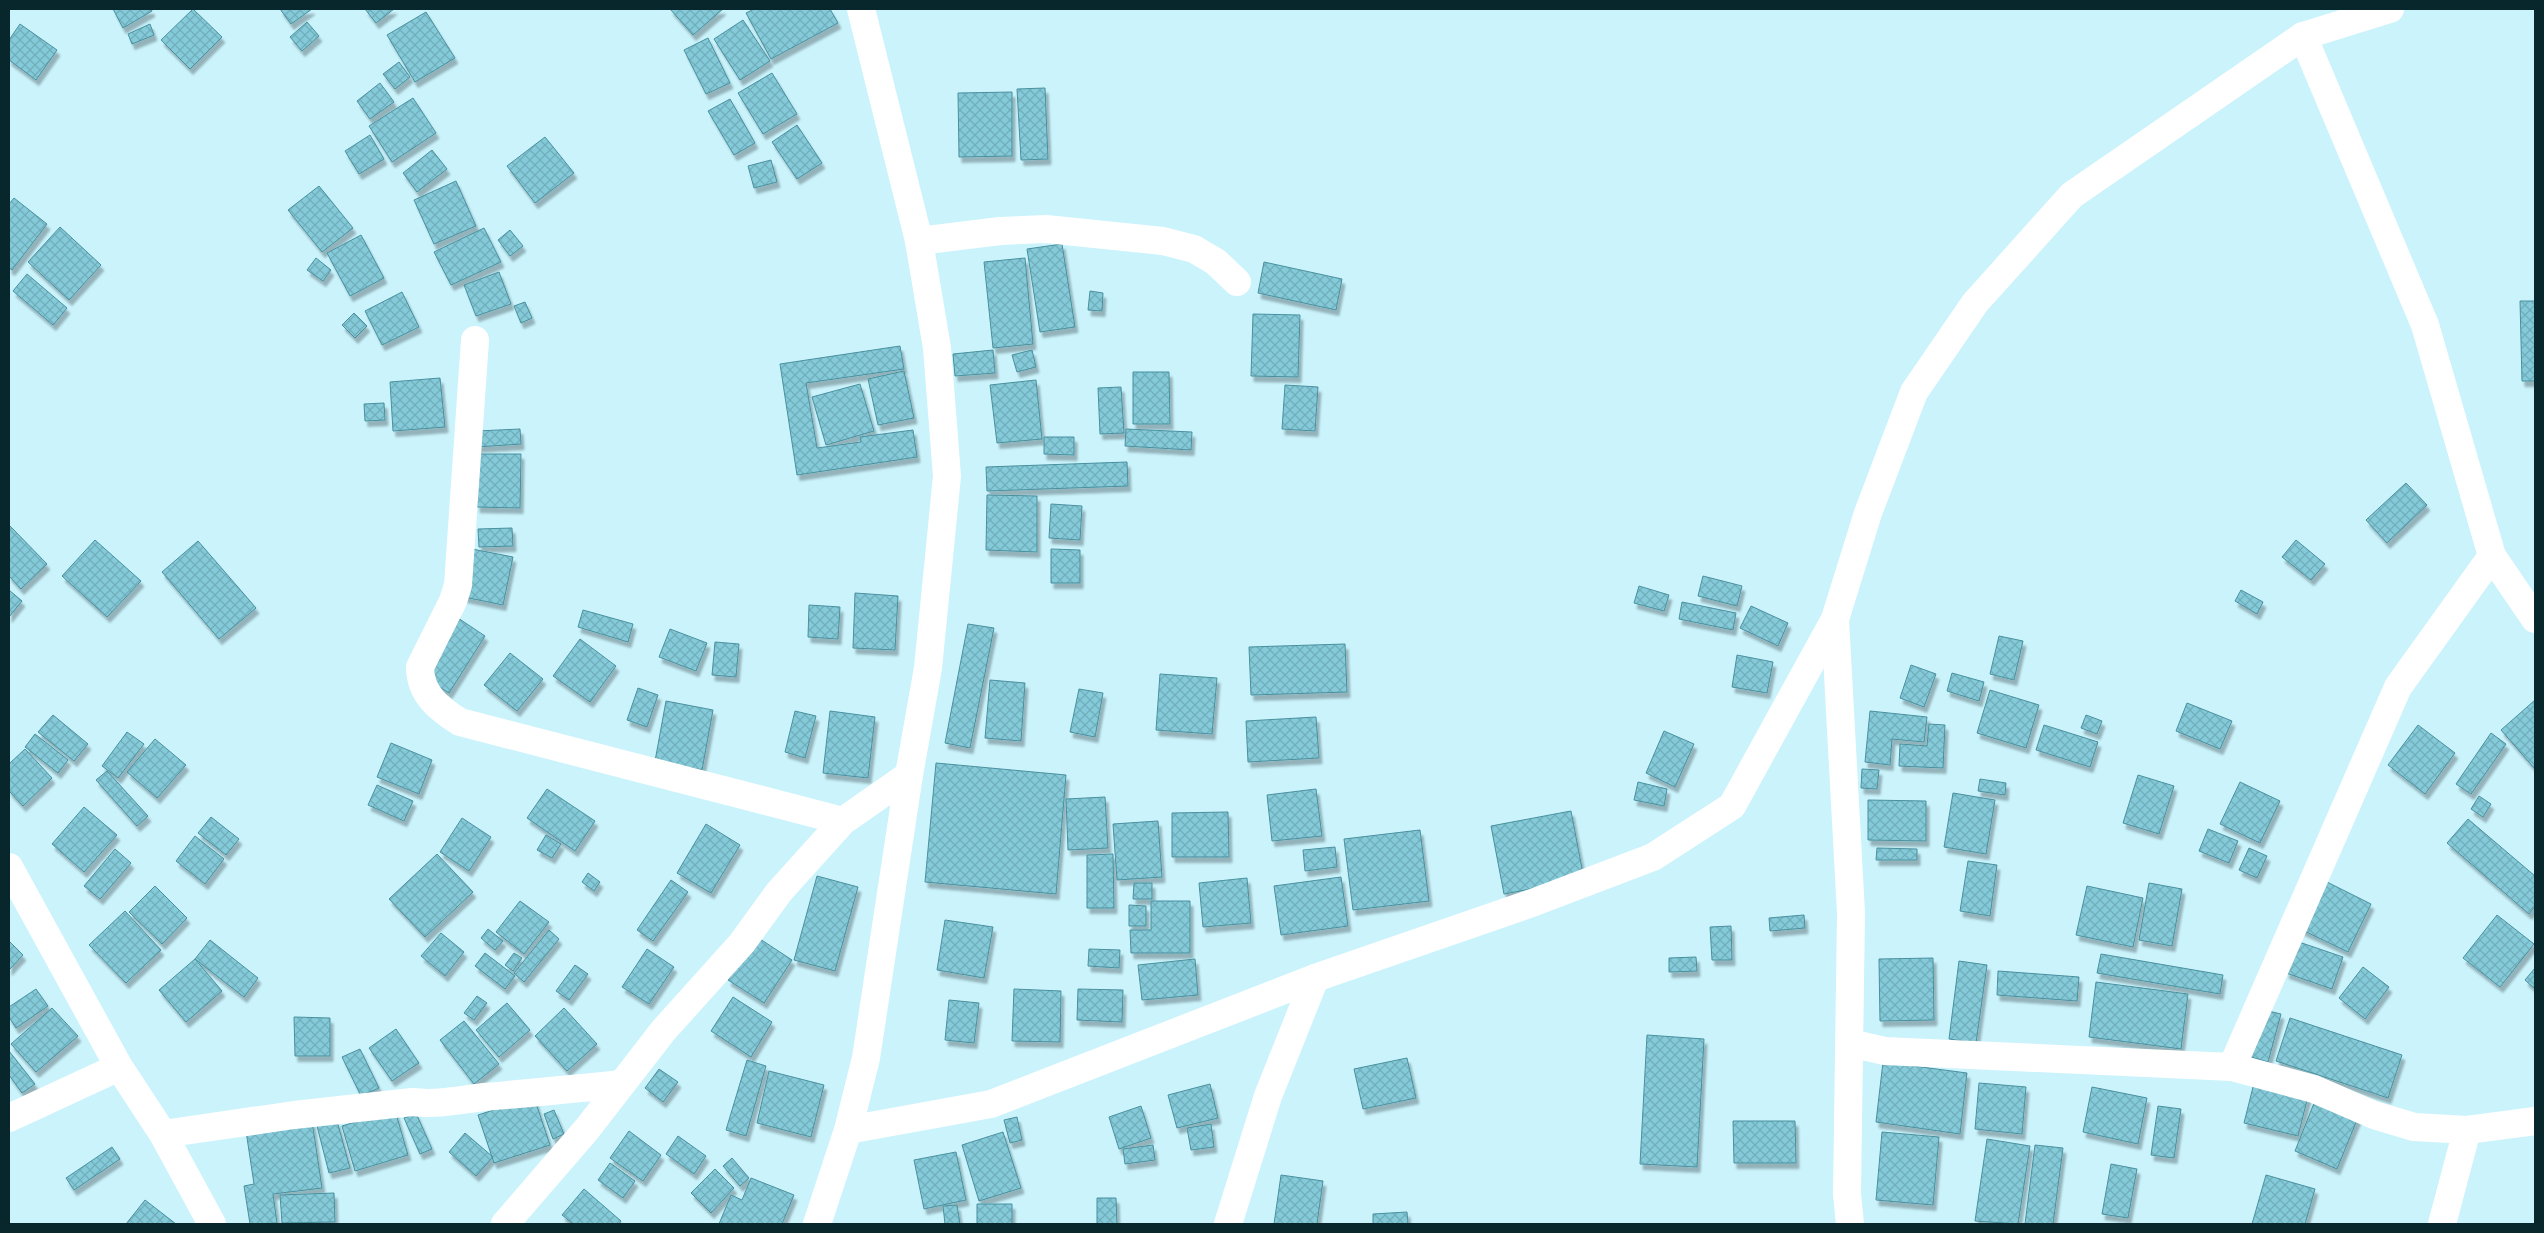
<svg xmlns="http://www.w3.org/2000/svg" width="2544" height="1233" font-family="Lato,sans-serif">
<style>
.building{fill:url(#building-cross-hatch);stroke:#49909e;filter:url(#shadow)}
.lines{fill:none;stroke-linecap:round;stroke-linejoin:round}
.minor{stroke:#fff;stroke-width:28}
.tertiary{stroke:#fff;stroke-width:28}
</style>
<defs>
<pattern id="building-cross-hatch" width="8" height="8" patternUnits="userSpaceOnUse" patternTransform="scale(1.25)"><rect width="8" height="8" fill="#84cad9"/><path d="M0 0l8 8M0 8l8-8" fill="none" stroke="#70aebb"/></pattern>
<filter id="shadow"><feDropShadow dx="3" dy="5.5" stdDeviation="1" flood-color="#0004"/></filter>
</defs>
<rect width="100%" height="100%" fill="#caf3fc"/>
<path class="building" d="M113 9H151L152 11 123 28Z
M193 9 222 37 190 69 161 40Z
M280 9H312L291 24Z
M365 9H394L376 23Z
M670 9H723L693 35Z
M754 9H830L838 23 771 59 746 13Z
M426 12 455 58 415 82 387 35Z
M743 20 770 61 740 80 714 39Z
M307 22 319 36 302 51 290 37Z
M20 24 57 50 36 80 9 60V40Z
M150 24 154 35 132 44 128 34Z
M708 38 730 83 706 94 684 50Z
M399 62 410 77 395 89 383 74Z
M772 73 797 114 763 134 738 93Z
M380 83 394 102 370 119 357 101Z
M1045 88 1048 159 1021 160 1017 89Z
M1012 92V156L959 157 958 93Z
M413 98 436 133 392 162 369 126Z
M730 99 755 143 734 155 708 111Z
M797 125 822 163 797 179 772 142Z
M370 135 384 159 359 174 345 151Z
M545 137 574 173 535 203 507 166Z
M432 150 447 169 417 192 403 173Z
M771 160 777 182 754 188 748 166Z
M456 181 476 226 434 244 414 200Z
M319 186 353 228 322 252 288 210Z
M14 198 47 224 12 270 9 268V204Z
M60 227 101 265 69 300 28 262Z
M484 228 501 262 451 285 434 252Z
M510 230 523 246 510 256 498 240Z
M361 235 384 278 350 296 327 253Z
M1062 244 1075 327 1040 332 1027 249Z
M316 258 331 270 323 281 307 270Z
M1025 258 1033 344 993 348 984 262Z
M1264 262 1342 279 1336 310 1258 293Z
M499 272 511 304 476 316 464 285Z
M27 274 67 308 53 325 13 291Z
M1090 291 1103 293 1102 311 1088 310Z
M402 292 419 327 382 345 365 311Z
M2520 301H2535V381H2522Z
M525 302 532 318 521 323 514 306Z
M354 313 367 326 355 338 342 325Z
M1253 314 1300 315 1298 377 1251 376Z
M900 346 904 369 806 383 817 448 861 442 860 437 913 430 917 457 797 475 780 364Z
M993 350 995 373 955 376 953 354Z
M1032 350 1036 367 1017 372 1012 355Z
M904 371 914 418 878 425 868 379Z
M1133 372H1169L1170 424H1133Z
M440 378 445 427 393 431 390 382Z
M1036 380 1042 439 997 443 990 385Z
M860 384 874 431 826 445 812 397Z
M1285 385 1318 387 1315 431 1282 429Z
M1121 387 1124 433 1100 434 1098 388Z
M384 403 385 420 365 421 364 404Z
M520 429 521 444 477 447V431Z
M1126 429 1192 432 1191 450 1125 446Z
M1044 437H1074V455L1044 454Z
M478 454H521L520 508 477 507Z
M1127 462 1128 486 987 491 986 467Z
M2406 483 2427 505 2387 543 2366 520Z
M987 495 1037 496V552L986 550Z
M1051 504 1082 506 1080 540 1049 538Z
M9 525 47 564 21 589 9 576Z
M512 528 513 546 479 547 478 529Z
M95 540 141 581 107 617 62 576Z
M2296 540 2325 564 2311 580 2282 557Z
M198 541 256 608 219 639 162 572Z
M472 549 513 557 503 605 464 597Z
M1051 549 1080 550V583H1051Z
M1703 576 1742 586 1737 606 1698 596Z
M1639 586 1669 595 1664 611 1634 603Z
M9 590 22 601 9 617Z
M2241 590 2263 602 2257 614 2235 601Z
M855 593 898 596 895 650 853 648Z
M1682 602 1736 613 1733 630 1679 619Z
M809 605 840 607 838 639 808 637Z
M1751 606 1788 623 1778 646 1740 628Z
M583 610 633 624 628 642 578 627Z
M458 618 485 636 449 693 422 676Z
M968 624 994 628 970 748 945 743Z
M670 629 707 643 696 671 659 657Z
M1999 636 2023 641 2014 680 1990 674Z
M580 639 616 666 590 702 553 676Z
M715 642 739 644 736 677 712 675Z
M1345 644 1347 692 1251 695 1249 647Z
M510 653 543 679 517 711 484 685Z
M1737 655 1773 662 1767 693 1732 687Z
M1911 665 1936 674 1924 707 1900 698Z
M1952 673 1984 682 1979 701 1947 691Z
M1160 674 1217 678 1212 734 1156 730Z
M990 680 1025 683 1021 741 985 738Z
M638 688 658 695 647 727 627 720Z
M1079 689 1103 693 1095 737 1070 732Z
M1990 690 2039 705 2026 748 1977 733Z
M2535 700V769L2501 730Z
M666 701 713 710 702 770 655 761Z
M2187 703 2232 721 2220 749 2176 731Z
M795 711 816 716 805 758 785 752Z
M830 711 875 717 868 778 823 773Z
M1870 711 1927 717 1924 742 1892 739 1890 765 1865 762Z
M53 715 88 744 74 761 38 732Z
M2086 715 2102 721 2097 734 2081 728Z
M1316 717 1319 758 1248 762 1246 721Z
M1929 724 1945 725 1943 768 1899 766 1900 744 1927 746Z
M2044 725 2098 742 2090 767 2036 750Z
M2418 725 2455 753 2425 794 2388 765Z
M1664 731 1694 744 1675 787 1646 773Z
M127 732 144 744 118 778 102 766Z
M2491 733 2506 744 2471 794 2456 784Z
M35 734 68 760 58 773 25 747Z
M155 739 186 765 157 798 127 772Z
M391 743 432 760 419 794 377 777Z
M25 749 52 778 23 806 9 791V764Z
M936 763 1066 775 1056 894 925 882Z
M1862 769 1879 770 1877 789 1861 788Z
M107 771 148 816 137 826 96 780Z
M2138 775 2174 786 2159 834 2123 823Z
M1980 779 2006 783 2005 795 1978 791Z
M1638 782 1667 789 1664 806 1634 800Z
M2240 782 2280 801 2260 843 2220 824Z
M377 785 413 801 404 821 368 805Z
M547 789 595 821 575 851 527 818Z
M1316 789 1322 836 1272 841 1267 795Z
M1953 793 1995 800 1986 854 1944 847Z
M2479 796 2491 804 2483 817 2471 809Z
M1105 797 1108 848 1068 850 1066 799Z
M1868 800 1926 801V841L1868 840Z
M84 807 117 835 84 872 52 844Z
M1571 811 1584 879 1504 894 1491 826Z
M1228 812 1229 857H1172V813Z
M211 817 239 839 226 855 198 833Z
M462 818 491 837 469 871 440 852Z
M2468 819 2535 876V906L2529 914 2447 843Z
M1158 821 1162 877 1117 880 1113 824Z
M706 824 740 845 711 893 677 873Z
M2208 829 2238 841 2229 863 2199 851Z
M1420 830 1429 901 1353 910 1344 839Z
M546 835 561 844 552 858 537 850Z
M195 836 224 859 205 884 176 861Z
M1335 847 1337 867 1305 871 1303 850Z
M1877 848 1917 849V860H1876Z
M2249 848 2267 856 2257 878 2239 870Z
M115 849 131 863 100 899 84 886Z
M437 854 473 892 425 937 389 899Z
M1113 854 1114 908H1087V855Z
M1968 861 1997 865 1990 916 1960 911Z
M588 873 600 882 594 891 582 882Z
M817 876 858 887 835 971 794 960Z
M1341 877 1348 926 1281 935 1274 886Z
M1247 878 1251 923 1203 927 1199 883Z
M671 880 688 892 653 941 637 930Z
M2325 881 2371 904 2348 952 2300 929Z
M1134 883H1152V899H1133Z
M2149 883 2182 889 2172 946 2139 940Z
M155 886 187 918 162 944 129 912Z
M2087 886 2143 898 2133 947 2076 935Z
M520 901 549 922 524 954 496 932Z
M1151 901H1190V953H1131L1130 930H1151Z
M1129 905 1146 906V926H1129Z
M125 911 161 950 126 983 89 945Z
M1804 915 1805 928 1770 931 1769 918Z
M2497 915 2534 944 2500 987 2463 958Z
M945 920 993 927 984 978 937 970Z
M1731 926 1732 960H1712L1710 927Z
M488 929 503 941 495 950 481 938Z
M549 930 559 939 524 982 514 973Z
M441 933 464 952 445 976 421 956Z
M757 937 792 960 764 1003 728 980Z
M210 940 258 978 244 997 195 959Z
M9 941 23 955 9 970Z
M2296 941 2343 957 2332 989 2286 973Z
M647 949 674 967 649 1004 622 987Z
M1089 949 1120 950 1119 968 1088 966Z
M485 953 515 976 505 989 475 966Z
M514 953 522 958 513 971 505 965Z
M2101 954 2223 975 2220 994 2097 973Z
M1696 957 1697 971 1669 972V958Z
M1933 958 1934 1020 1880 1021 1879 959Z
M195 959 222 991 186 1022 159 990Z
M1195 959 1198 995 1142 1000 1138 965Z
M1959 961 1987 965 1976 1043 1949 1039Z
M575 965 588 974 569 1000 556 991Z
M2363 967 2389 987 2365 1019 2339 998Z
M2535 968V989L2525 980Z
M1998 971 2079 977 2077 1001 1997 995Z
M2096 982 2188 994 2181 1049 2089 1037Z
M36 989 48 1006 16 1028 9 1017V1007Z
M1014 989 1061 991 1060 1042 1012 1041Z
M1078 989 1123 990 1122 1022 1077 1020Z
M477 996 487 1003 474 1020 464 1013Z
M733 997 772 1022 751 1057 711 1031Z
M949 1000 979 1003 974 1043 945 1040Z
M507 1003 530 1030 499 1057 476 1030Z
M52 1008 78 1036 36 1072 11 1044Z
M564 1008 597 1044 567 1071 535 1036Z
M2264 1010 2281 1014 2268 1062 2251 1057Z
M294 1017 330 1018V1056H295Z
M2290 1018 2402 1055 2388 1098 2276 1061Z
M464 1021 499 1064 474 1084 440 1040Z
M396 1029 419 1063 392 1081 369 1048Z
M1647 1035 1704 1039 1697 1167 1640 1164Z
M360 1049 379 1088 361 1096 342 1057Z
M9 1051 35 1084 22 1093 9 1075Z
M1407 1058 1416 1098 1363 1109 1354 1069Z
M747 1060 766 1066 746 1136 726 1130Z
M1883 1062 1967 1073 1960 1134 1876 1122Z
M659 1069 678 1082 663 1102 645 1088Z
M769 1071 824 1085 811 1137 757 1123Z
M1979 1083 2026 1087 2022 1134 1975 1129Z
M2254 1083 2308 1096 2298 1136 2244 1123Z
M1210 1084 1218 1118 1177 1128 1168 1095Z
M2092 1087 2147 1098 2138 1144 2083 1132Z
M534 1097 550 1145 494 1163 478 1115Z
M2316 1098 2359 1115 2337 1169 2295 1151Z
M1141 1106 1151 1138 1119 1149 1109 1117Z
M2158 1106 2181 1109 2174 1158 2151 1155Z
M395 1110 408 1155 355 1171 342 1126Z
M554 1110 564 1134 553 1139 544 1114Z
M416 1113 432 1149 420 1154 404 1118Z
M1017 1117 1022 1140 1010 1143 1004 1120Z
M312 1121 322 1188 273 1194 277 1223 250 1224 244 1186 254 1184 246 1131Z
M337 1121 350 1168 329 1173 317 1126Z
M1733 1121H1795L1796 1163H1734Z
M1211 1124 1214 1147 1191 1150 1187 1128Z
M629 1131 661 1155 643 1181 610 1158Z
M1003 1132 1021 1188 979 1201 962 1145Z
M1882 1132 1939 1137 1933 1205 1876 1200Z
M465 1133 493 1157 476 1176 449 1152Z
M678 1136 706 1156 694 1174 666 1154Z
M1987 1139 2030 1146 2018 1224 1975 1221Z
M1153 1145 1155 1160 1125 1164 1123 1149Z
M2035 1145 2063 1148 2053 1224H2025Z
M112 1147 120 1159 74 1190 66 1178Z
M956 1152 966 1200 924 1209 914 1160Z
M732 1158 749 1178 740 1186 723 1166Z
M610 1163 635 1181 623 1198 598 1180Z
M2111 1164 2137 1169 2128 1218 2102 1214Z
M715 1169 734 1188 711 1213 691 1193Z
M1281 1175 1323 1181 1317 1224H1274Z
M2266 1175 2315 1189 2305 1224H2252Z
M751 1178 794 1195 782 1224H719L731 1195 742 1200Z
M584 1189 621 1221 619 1224H573L562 1215Z
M334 1193 335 1222 282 1223 280 1195Z
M1097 1198H1116L1117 1224H1097Z
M145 1200 176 1224H126Z
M977 1204H1012V1224H977Z
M957 1205 960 1224H945L943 1206Z
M1407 1212 1408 1224H1373V1214Z"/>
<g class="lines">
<path class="minor" d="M2303 36 2425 325 2492 556 2535 619
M919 241 1000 231 1046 229 1163 241 1194 249 1216 262 1237 282
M475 340 458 585 453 601 420 667C420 694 439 709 460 722L843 821
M1835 619 1851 913 1847 1194 1850 1224
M9 867 119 1067 163 1134 212 1224
M1849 1043 1885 1051 2232 1067 2314 1089 2374 1115 2414 1127 2467 1130 2535 1121
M2232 1067 2398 687 2492 556
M9 1118 119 1067
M163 1134 294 1115 412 1102C437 1105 459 1100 484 1097 530 1093 575 1089 621 1084
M505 1224 587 1129 663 1031 742 943 779 892 843 821 909 775
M1228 1224 1268 1096 1315 978
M2442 1224 2467 1130"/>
<path class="tertiary" d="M848 1130 991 1104 1315 978 1532 903 1653 857 1732 806 1835 619 1868 513 1914 392 1975 303 2072 195 2303 36 2390 9
M817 1224 848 1130 866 1058 909 775 928 668 947 476 937 348 919 241 861 9"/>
</g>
<rect width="2544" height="1233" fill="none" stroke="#08272d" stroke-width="20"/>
</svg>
